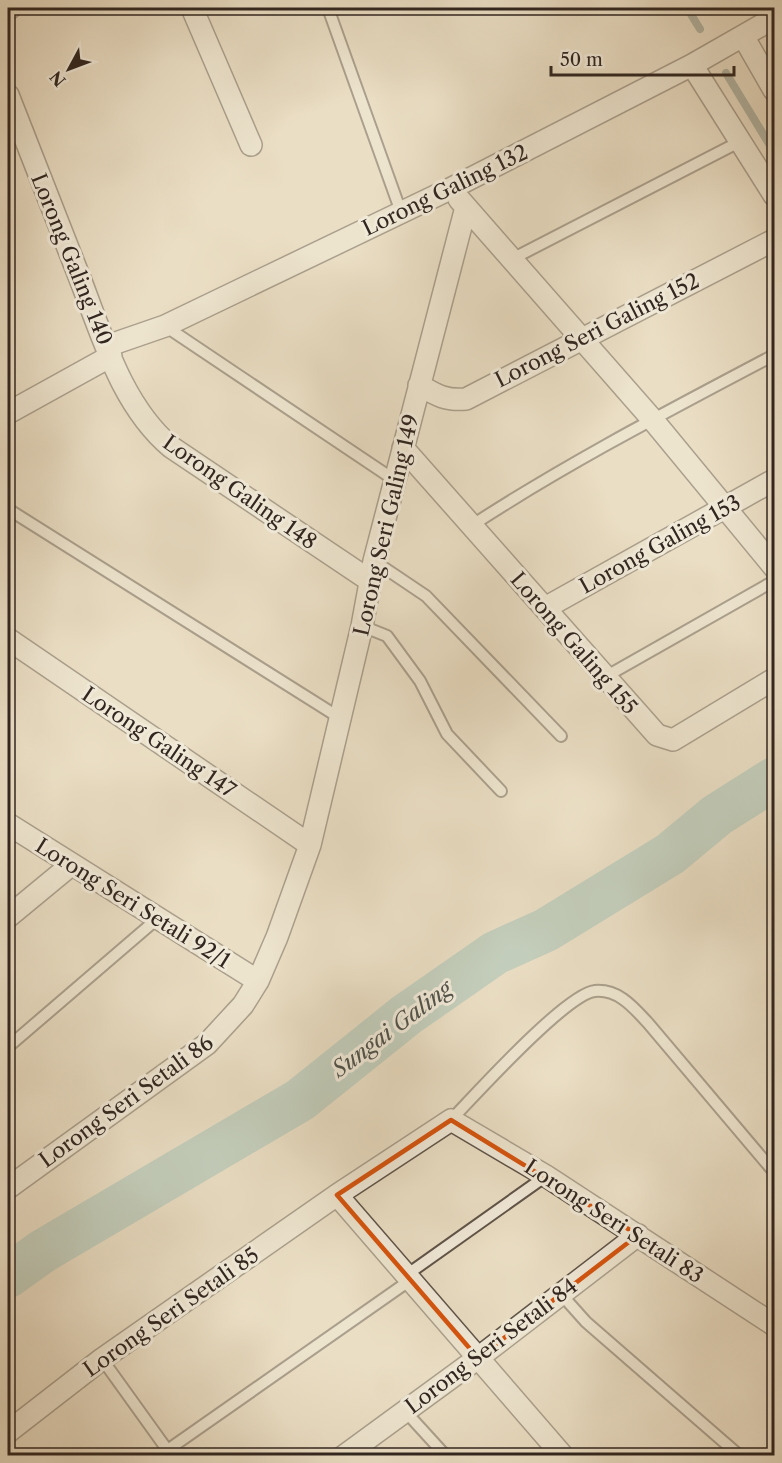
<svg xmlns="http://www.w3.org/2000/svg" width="782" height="1463" font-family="'Libre Caslon Text',serif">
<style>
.water{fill:url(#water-ripples);stroke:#6f8078;stroke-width:1.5}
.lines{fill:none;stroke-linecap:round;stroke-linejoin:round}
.shore{stroke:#64716a;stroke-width:1.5}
.stream{stroke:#6f8078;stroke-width:8}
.river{stroke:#98bcb3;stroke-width:44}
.service-casing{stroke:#5f5449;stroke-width:14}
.minor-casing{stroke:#5f5449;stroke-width:24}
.service{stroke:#f1ead9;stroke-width:10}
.minor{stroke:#f1ead9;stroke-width:21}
.marked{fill:none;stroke:#d6540e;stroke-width:4.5;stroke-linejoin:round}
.labels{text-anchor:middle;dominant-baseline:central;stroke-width:6;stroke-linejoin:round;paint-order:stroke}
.street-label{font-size:21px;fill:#312620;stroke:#f1ead9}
.water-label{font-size:22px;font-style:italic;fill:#50534c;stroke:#f1ead9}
</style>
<defs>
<pattern id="water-ripples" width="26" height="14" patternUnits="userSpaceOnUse" patternTransform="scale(1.5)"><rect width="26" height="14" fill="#98bcb3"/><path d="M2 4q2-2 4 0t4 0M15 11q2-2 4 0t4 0" fill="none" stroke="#83a19a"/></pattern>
</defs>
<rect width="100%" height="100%" fill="#eadec4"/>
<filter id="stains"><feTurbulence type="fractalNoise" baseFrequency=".00333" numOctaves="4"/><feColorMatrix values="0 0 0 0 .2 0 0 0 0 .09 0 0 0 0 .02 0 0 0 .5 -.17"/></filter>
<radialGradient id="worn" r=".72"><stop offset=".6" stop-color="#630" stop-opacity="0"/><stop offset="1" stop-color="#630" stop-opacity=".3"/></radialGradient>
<path class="water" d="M774 761V798L734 823 670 854 731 788Z"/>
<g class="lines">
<path class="shore" d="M774 768 734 793 706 827 710 828 774 793"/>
<path class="stream" d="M687 8 700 29
M726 73 774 152"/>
<path class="river" d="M8 1276 43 1251 300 1100 406 1015 495 953 546 930 670 854 717 815 774 779"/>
<defs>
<path id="service" d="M328 8 401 212
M512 259 741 141
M165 326 396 481
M8 509 340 718
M471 526C569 462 672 409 774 355
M374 561 426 596 561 736
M362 626 387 636 420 681 447 734 501 791
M605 677 774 581
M8 1047 157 919
M451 1120C475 1095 566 994 595 991 619 989 634 1008 648 1023L774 1172
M405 1276 546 1176
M561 1294 586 1322 740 1456
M102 1359 171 1455
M405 1411 446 1456
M159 1456 409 1281"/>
<path id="minor" d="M192 8 251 145
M8 9 10 8
M743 36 774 90
M692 65 774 195
M8 95C31 154 54 212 77 271 101 331 120 404 171 447L369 580
M459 199 652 419 774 567
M107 346 165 326 450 189 692 65 774 18
M419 385C436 395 446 401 466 399L774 240
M8 413 111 356
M403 448 657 735 673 740 774 679
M545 608 774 480
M8 639 310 845
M8 824 258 981
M8 917 71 865
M8 1188 207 1044 243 1005 258 981 277 937 310 845 362 626 374 561 466 207
M337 1195 563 1456
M8 1432 102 1359 337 1195 451 1120 546 1176 774 1325
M344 1456 478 1358 638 1235"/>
</defs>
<use href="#service" class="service-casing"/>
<use href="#minor" class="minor-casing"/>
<use href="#service" class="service"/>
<use href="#minor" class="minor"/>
</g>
<path d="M0 0H782V1463H0ZM451 1120 638 1235 478 1358 337 1195Z" fill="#eadec4" fill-opacity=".55" fill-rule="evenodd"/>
<path class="marked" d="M451 1120 638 1235 478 1358 337 1195Z"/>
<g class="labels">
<g class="street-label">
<text transform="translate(445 190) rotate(-26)">Lorong Galing 132</text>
<text transform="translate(72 259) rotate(68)">Lorong Galing 140</text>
<text transform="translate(597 330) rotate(-27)">Lorong Seri Galing 152</text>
<text transform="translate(240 492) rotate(35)">Lorong Galing 148</text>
<text transform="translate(386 525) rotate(-77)">Lorong Seri Galing 149</text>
<text transform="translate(660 544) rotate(-29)">Lorong Galing 153</text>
<text transform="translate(574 643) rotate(49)">Lorong Galing 155</text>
<text transform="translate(159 742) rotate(34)">Lorong Galing 147</text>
<text transform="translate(133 903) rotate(32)">Lorong Seri Setali 92/1</text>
<text transform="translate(126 1101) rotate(-36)">Lorong Seri Setali 86</text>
<text transform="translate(614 1221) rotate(33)">Lorong Seri Setali 83</text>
<text transform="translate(171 1312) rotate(-35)">Lorong Seri Setali 85</text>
<text transform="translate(491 1346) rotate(-37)">Lorong Seri Setali 84</text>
</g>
<g class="water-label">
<text transform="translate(392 1029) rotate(-37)">Sungai Galing</text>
</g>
</g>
<rect width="782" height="1463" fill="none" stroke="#eadec4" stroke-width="30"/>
<rect x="9" y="9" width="764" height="1445" fill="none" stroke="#312620" stroke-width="3"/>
<rect x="15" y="15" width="752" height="1433" fill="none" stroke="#312620" stroke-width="1.5"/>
<g transform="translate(69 69) rotate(229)" stroke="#f1ead9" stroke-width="4.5" paint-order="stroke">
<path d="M0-4.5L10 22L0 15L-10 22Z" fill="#312620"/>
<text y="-9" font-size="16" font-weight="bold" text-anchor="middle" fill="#312620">N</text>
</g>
<path d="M551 66v9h183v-9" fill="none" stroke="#312620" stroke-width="3"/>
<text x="560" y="66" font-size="18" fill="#312620" stroke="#f1ead9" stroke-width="4.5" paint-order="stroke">50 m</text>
<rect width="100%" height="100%" filter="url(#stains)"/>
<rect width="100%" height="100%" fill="url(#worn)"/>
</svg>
